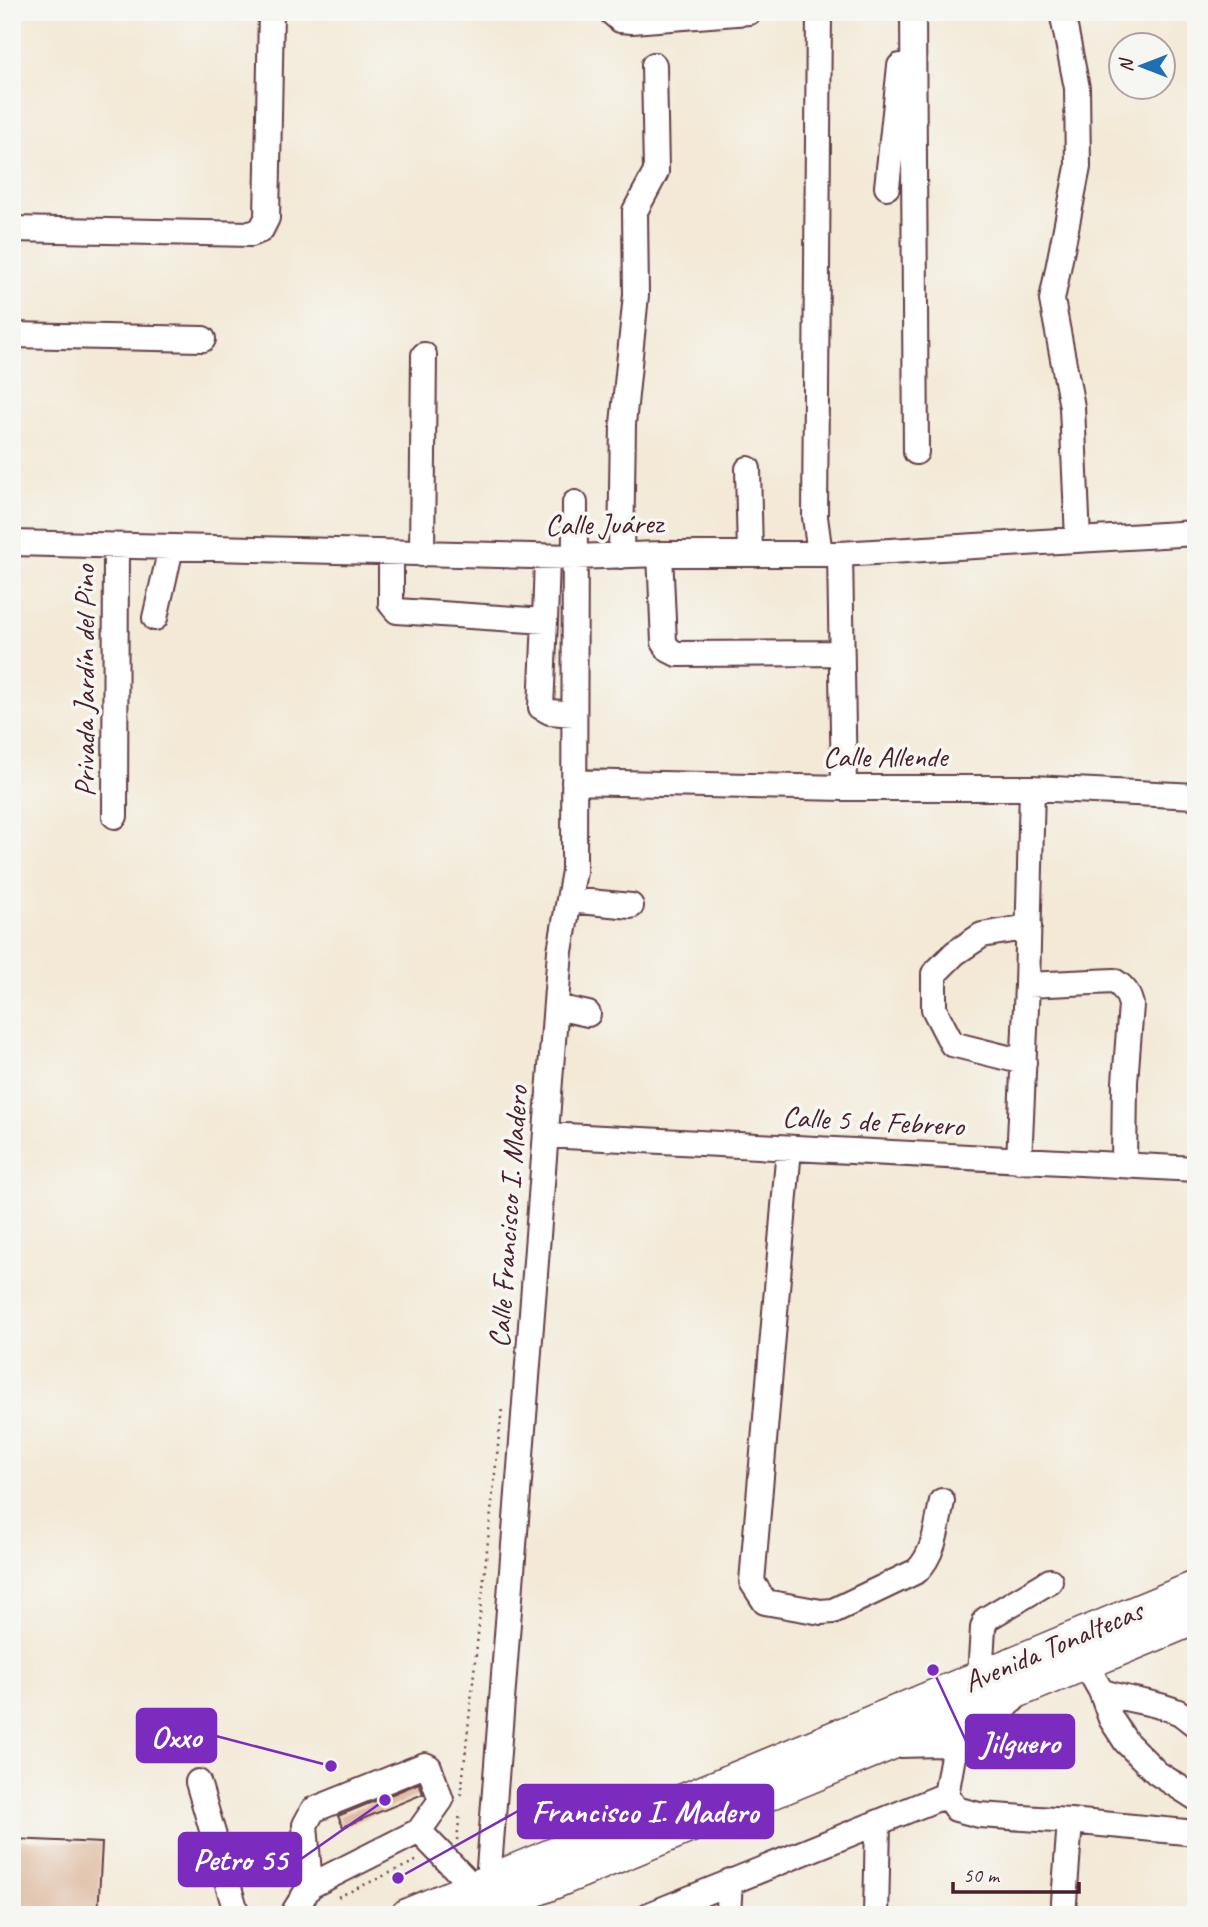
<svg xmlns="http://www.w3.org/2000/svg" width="1208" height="1927" font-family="Caveat,sans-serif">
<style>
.building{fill:#dbb397}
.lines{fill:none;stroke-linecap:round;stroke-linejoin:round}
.minor-casing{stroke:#633d45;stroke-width:28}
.major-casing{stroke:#633d45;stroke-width:35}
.path{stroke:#633d45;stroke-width:2.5;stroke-dasharray:2 5;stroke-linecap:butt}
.minor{stroke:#fff;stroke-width:24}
.major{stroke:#fff;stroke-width:32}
.labels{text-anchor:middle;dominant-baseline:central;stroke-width:7;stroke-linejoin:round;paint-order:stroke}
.street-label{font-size:30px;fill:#4a1f2b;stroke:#f6f6f2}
.leader{fill:none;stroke:#7b2cbf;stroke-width:2.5}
.callout-dot{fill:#7b2cbf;stroke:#f6f6f2;stroke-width:2.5}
.callout{fill:#7b2cbf;stroke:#7b2cbf;stroke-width:2.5}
.callout-label{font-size:32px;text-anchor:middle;font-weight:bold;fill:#fff}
</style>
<rect width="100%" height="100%" fill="#f6f6f2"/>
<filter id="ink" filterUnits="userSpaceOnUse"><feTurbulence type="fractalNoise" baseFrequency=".0143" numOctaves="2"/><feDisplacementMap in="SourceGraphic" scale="14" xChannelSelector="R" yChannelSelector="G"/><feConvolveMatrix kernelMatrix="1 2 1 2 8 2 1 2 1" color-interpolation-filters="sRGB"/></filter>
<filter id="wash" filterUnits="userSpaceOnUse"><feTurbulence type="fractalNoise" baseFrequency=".00686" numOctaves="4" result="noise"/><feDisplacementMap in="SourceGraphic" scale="28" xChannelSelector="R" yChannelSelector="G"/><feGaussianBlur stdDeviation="1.57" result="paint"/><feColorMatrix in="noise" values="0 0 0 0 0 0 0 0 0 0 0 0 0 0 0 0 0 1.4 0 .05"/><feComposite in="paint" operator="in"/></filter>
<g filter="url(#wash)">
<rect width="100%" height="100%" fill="#f3e9d6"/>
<g id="blocks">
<path class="building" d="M419 1783 423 1794 343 1827 338 1816Z
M12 1839 102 1843 98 1915H12Z"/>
</g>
</g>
<g filter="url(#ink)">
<use href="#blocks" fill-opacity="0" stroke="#633d45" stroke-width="2"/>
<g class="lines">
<defs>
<path id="minor" d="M611 12 620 20 632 21 749 12
M819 12 815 517 820 554
M913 12 916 452
M1062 12 1077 88 1078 167 1052 300 1072 407 1078 539
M887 187 900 66
M12 229 251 234 261 230 267 218 271 12
M12 335 203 339
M748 469 750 554
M12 543 574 557 660 554H840L1196 533
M391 553V604L397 611 545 621 547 557
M422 554 424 355
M660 554 664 642 669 650 677 654 840 653
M840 554 844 788
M621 556 623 424 636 295 635 211 656 172 654 65
M155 618 171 548
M545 621 541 707 550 712 574 714
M574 782 844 788H1032L1196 796
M115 816 116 547
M569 900 631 906
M1027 985 1114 981C1124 987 1128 993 1131 1005L1125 1082 1124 1165
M556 1007 588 1014
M1024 1062 952 1044 934 1009V974L955 953 982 935 1029 927
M546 1135 1196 1169
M789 1148 752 1582 765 1602 821 1612 833 1611 917 1571C935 1553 937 1526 942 1501
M1019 1161 1027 985 1032 788
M1085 1663 1101 1691 1111 1719 1126 1742 1157 1773 1196 1798
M980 1676 983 1628 986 1619 1050 1581
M1101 1691C1126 1701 1154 1701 1178 1712 1184 1715 1190 1721 1196 1725
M956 1739 946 1795 956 1809 979 1815 1070 1821 1196 1833
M899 1745 941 1744 990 1725 1020 1692
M198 1782 237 1915
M488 1881 560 951 574 871 575 503
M310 1886 305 1825 313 1810 425 1765 429 1767 441 1800 419 1831
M292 1915 310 1886 419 1831 473 1887
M649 1915 946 1795
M728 1915 730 1881
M876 1915 878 1823
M1063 1915 1070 1821"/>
<path id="major" d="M407 1915 1196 1587
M475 1915 1196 1618"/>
</defs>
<use href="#minor" class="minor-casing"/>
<use href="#major" class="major-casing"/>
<path class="path" d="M461 1795 502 1408
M457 1840 460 1812
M338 1897 418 1860"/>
<use href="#minor" class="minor"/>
<use href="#major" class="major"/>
</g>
</g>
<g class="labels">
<g class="street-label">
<text transform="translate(604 524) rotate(-1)">Calle Juárez</text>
<text transform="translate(84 681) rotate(-90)">Privada Jardín del Pino</text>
<text x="885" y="756">Calle Allende</text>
<text transform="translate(873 1121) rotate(3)">Calle 5 de Febrero</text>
<text transform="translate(508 1217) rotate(-86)">Calle Francisco I. Madero</text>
<text transform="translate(1053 1646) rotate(-23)">Avenida Tonaltecas</text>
</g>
</g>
<path class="leader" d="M331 1766L216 1736M933 1670L966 1741M398 1878L518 1811M385 1800L301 1859"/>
<g class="callout-dot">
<circle cx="331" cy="1766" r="7"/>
<circle cx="933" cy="1670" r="7"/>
<circle cx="398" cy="1878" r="7"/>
<circle cx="385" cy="1800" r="7"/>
</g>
<g class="callout">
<rect x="137" y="1709" width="79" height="53" rx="7"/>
<rect x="966" y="1715" width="108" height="53" rx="7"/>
<rect x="518" y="1785" width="255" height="53" rx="7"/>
<rect x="179" y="1833" width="122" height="53" rx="7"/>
</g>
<g class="callout-label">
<text x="176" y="1747">Oxxo</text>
<text x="1020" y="1753">Jilguero</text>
<text x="645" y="1822">Francisco I. Madero</text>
<text x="240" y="1870">Petro 55</text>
</g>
<rect width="1208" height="1927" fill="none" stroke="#f6f6f2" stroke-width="42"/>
<g transform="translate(1142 66) rotate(270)"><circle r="33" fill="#f6f6f2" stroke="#b1a0a2" stroke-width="2"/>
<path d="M0-5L12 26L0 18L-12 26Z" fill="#1f6fb2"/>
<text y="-10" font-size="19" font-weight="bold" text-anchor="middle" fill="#4a1f2b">N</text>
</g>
<path d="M953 1882v10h126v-10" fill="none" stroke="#4a1f2b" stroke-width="3.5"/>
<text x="963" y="1882" font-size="21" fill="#4a1f2b" stroke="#f6f6f2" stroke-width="5" paint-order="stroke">50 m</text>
</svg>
